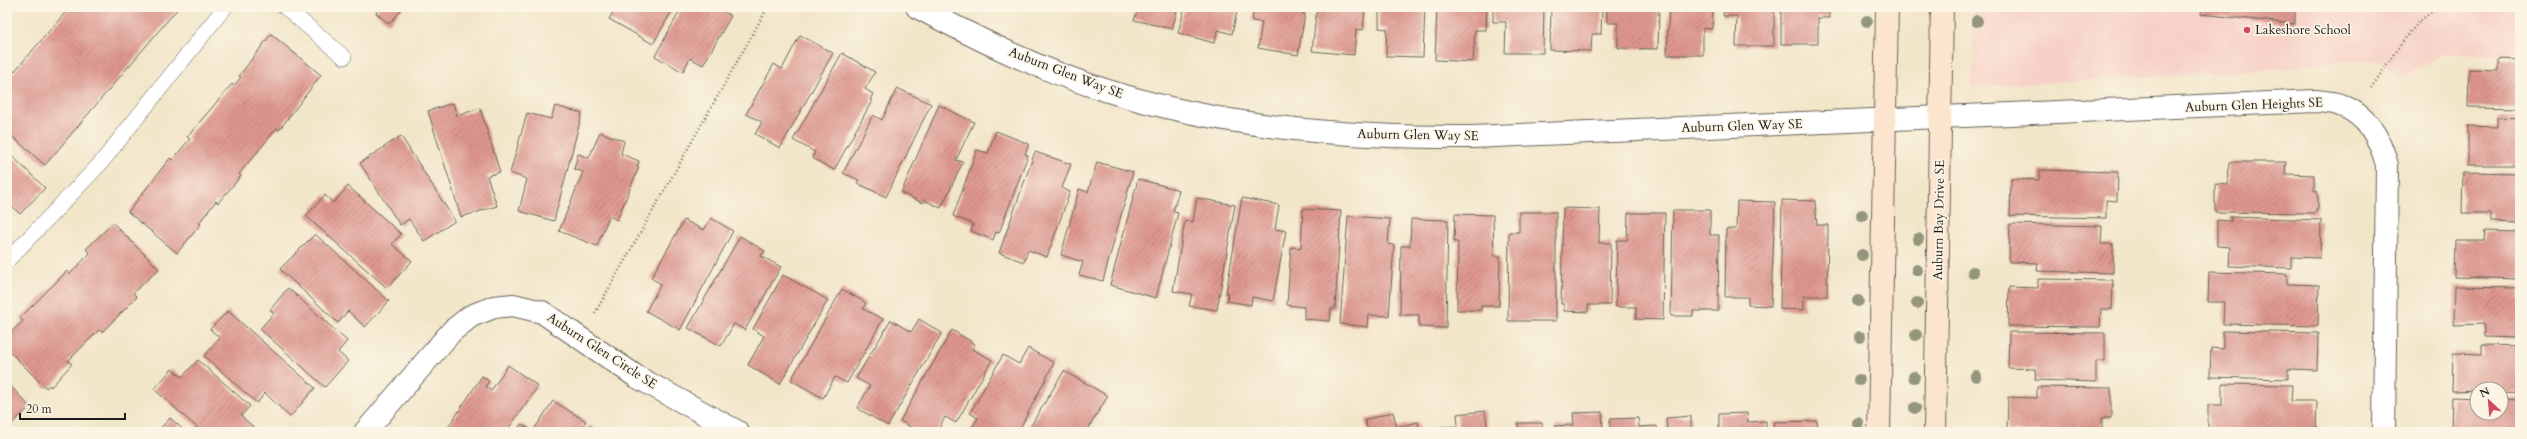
<svg xmlns="http://www.w3.org/2000/svg" width="2527" height="439" font-family="Cardo,serif">
<style>
.built{fill:#f7d1c7}
.building{fill:url(#building-hatch)}
.lines{fill:none;stroke-linecap:round;stroke-linejoin:round}
.lane-casing{stroke:#676359;stroke-width:16}
.street-casing{stroke:#676359;stroke-width:24}
.secondary-casing{stroke:#676359;stroke-width:24}
.path{stroke:#676359;stroke-width:2.5;stroke-dasharray:1 3;stroke-linecap:butt}
.lane{stroke:#fff;stroke-width:15}
.street{stroke:#fff;stroke-width:22}
.secondary{stroke:#fce5cf;stroke-width:22}
.tree{fill:#94967b}
.poi-dot{fill:#d1495b;stroke:#fcf5e5;stroke-width:1.5}
.labels{text-anchor:middle;dominant-baseline:central;stroke-width:3.5;stroke-linejoin:round;paint-order:stroke}
.poi-label{font-size:13px;fill:#1c1c1c;stroke:#fcf5e5;text-anchor:start}
.street-label{font-size:13px;fill:#1c1c1c;stroke:#fcf5e5}
</style>
<defs>
<pattern id="building-hatch" width="6" height="6" patternUnits="userSpaceOnUse"><rect width="6" height="6" fill="#df978f"/><path d="M-1 1l2-2M0 6l6-6M5 7l2-2" fill="none" stroke="#b47a74"/></pattern>
</defs>
<rect width="100%" height="100%" fill="#fcf5e5"/>
<filter id="ink" filterUnits="userSpaceOnUse"><feTurbulence type="fractalNoise" baseFrequency=".025" numOctaves="2"/><feDisplacementMap in="SourceGraphic" scale="8" xChannelSelector="R" yChannelSelector="G"/><feConvolveMatrix kernelMatrix="1 2 1 2 8 2 1 2 1" color-interpolation-filters="sRGB"/></filter>
<filter id="wash" filterUnits="userSpaceOnUse"><feTurbulence type="fractalNoise" baseFrequency=".012" numOctaves="4" result="noise"/><feDisplacementMap in="SourceGraphic" scale="16" xChannelSelector="R" yChannelSelector="G"/><feGaussianBlur stdDeviation="0.9" result="paint"/><feColorMatrix in="noise" values="0 0 0 0 0 0 0 0 0 0 0 0 0 0 0 0 0 1.4 0 .05"/><feComposite in="paint" operator="in"/></filter>
<g filter="url(#wash)">
<rect width="100%" height="100%" fill="#f2e6c9"/>
<path class="built" d="M1974 7H2520V55L2443 54 2400 78 2378 61 2328 62 2284 69 1972 87Z"/>
<g id="blocks">
<path class="building" d="M70 7H179L45 165 7 132V80Z
M379 7H404L389 24 376 13Z
M616 7H674L653 44 609 19Z
M682 7H725L723 11 731 16 703 65 690 58 683 72 655 56Z
M1139 7H1178L1172 29 1134 20Z
M1185 7H1238L1232 34 1218 30 1214 43 1178 33Z
M1254 7H1303L1302 13 1305 14 1298 55 1258 48 1262 22 1252 21Z
M1317 7H1365L1363 30 1356 29 1354 55 1312 51Z
M1379 7H1425L1423 57 1386 56 1387 29 1379 28Z
M1437 7H1487L1486 30H1475L1473 62 1435 60Z
M1493 7H1544L1543 53H1505L1506 22H1493Z
M1551 7H1602L1601 34H1592L1591 51 1550 50Z
M1607 7H1659L1658 49 1618 48V23H1607Z
M1669 7H1713L1712 29 1703 28V55H1667Z
M1724 7H1774V46H1736L1737 16H1723Z
M1781 7H1829V18H1818V44H1781Z
M2202 7H2295V24L2201 14Z
M271 34 321 75 279 130 277 128 239 174 241 176 218 203 216 201 199 223 201 224 177 253 128 212 170 158 172 160 190 139 187 137 232 84 234 86 241 77 239 76Z
M800 35 833 53 780 148 755 134 762 122 746 114 774 64 782 69Z
M842 53 875 72 865 89 873 94 870 100 872 101 834 170 812 158 815 152 793 140Z
M2498 59 2520 60V108L2468 107 2469 69 2498 70Z
M897 88 931 104 886 197 857 183 859 180 843 173 873 115 882 120Z
M453 103 457 116 480 108 500 172 487 176 497 206 461 217 428 111Z
M939 105 974 122 956 160 963 162 941 208 924 200 923 203 901 193Z
M555 106 582 113 554 221 519 211 527 179 510 173 527 113 551 119Z
M2497 117 2520 118V165H2468V126L2497 127Z
M996 131 1029 144 1025 154 1028 155 999 233 996 232 993 240 971 231 973 224 953 216 977 150 988 153Z
M600 132 624 141 621 154 639 161 637 167H639L617 220 609 216 597 246 559 231 583 172 574 169 578 154 589 158Z
M401 136 455 221 424 241 409 219 400 225 360 163Z
M7 151 45 188 20 214 7 202Z
M1035 152 1071 164 1062 188 1070 192 1047 257 1028 250 1024 262 999 253Z
M1097 162 1133 172 1103 281 1079 275 1083 262 1061 255 1079 189 1088 192Z
M2229 162H2286L2285 174 2314 175V191H2317L2318 195V209H2316V213L2215 212V184L2228 185Z
M2040 170 2118 172 2117 201 2106 200V218L2010 216 2011 179 2039 180Z
M2463 172 2520 173V223L2490 222V213H2462Z
M1138 179 1179 190 1173 212 1178 213 1156 298 1110 285Z
M348 186 401 234 392 244 412 261 387 288 306 216 325 195 333 203Z
M1197 198 1235 205 1217 310 1189 306 1192 294 1173 291 1185 221 1193 222Z
M1242 198 1279 205 1275 229 1286 231 1273 301 1252 297 1251 305 1227 301 1228 293H1226Z
M1782 200 1815 201 1817 225H1828L1827 296H1804V310L1780 309Z
M1737 201 1775 202 1771 306 1748 305V297H1725L1726 229H1736Z
M1563 208 1600 209 1599 243H1611L1610 305H1588V312L1564 311V304H1561Z
M1303 209 1341 211 1335 309H1331L1330 321 1304 319V307L1287 305 1291 247 1301 248Z
M1673 210H1710V235H1719L1718 311H1693V316H1671Z
M1519 212H1556V321H1508L1509 232H1519Z
M1628 213H1665L1663 320 1636 319V307H1616L1617 240H1627Z
M1455 214 1493 215 1494 256H1500L1499 306H1481V310H1457L1458 242H1454Z
M1348 216 1390 219 1388 244 1394 245 1389 316 1369 315 1368 327 1340 324Z
M2230 217 2321 220 2320 258 2291 257V268L2229 266 2230 247 2217 246V220L2231 221Z
M711 218 733 231 680 330 646 311 661 284 651 278 684 220 704 230Z
M1411 219 1448 220 1446 328 1419 327V315H1400L1401 246H1410Z
M113 223 159 269 133 293 137 297 102 332 99 330 68 361 72 364 51 387 50 385 46 388 7 349V336L23 321 20 318 67 271 70 274 90 253 86 249Z
M2010 224 2102 226 2101 244H2113V273L2037 271 2038 263 2009 262Z
M2485 231 2520 232V279L2454 277 2455 240H2484Z
M315 234 389 301 365 327 348 311 338 323 280 269Z
M740 236 765 251 761 256 781 267 745 330 734 324 721 346 688 328Z
M2209 272 2287 274V284L2319 285 2318 326 2223 324 2224 302H2208Z
M783 275 828 300 780 384 748 365 764 336 753 329Z
M2038 279 2113 280 2112 309H2101L2100 327 2008 326 2009 287 2038 288Z
M2455 286 2520 287V338L2484 337V324L2454 325Z
M288 288 347 341 338 352 348 361 325 387 260 329 274 313 270 310Z
M842 289 866 303 863 309 883 319 847 383 835 377 823 398 791 380Z
M228 311 315 388 290 417 265 393 257 403 204 356 220 338 210 329Z
M919 319 942 333 888 426 857 408 870 386 856 378 891 320 911 332Z
M952 330 975 344 972 349 992 360 956 423 945 417 937 432H919L900 421Z
M2223 331 2318 333 2317 370 2288 369V379L2210 377 2211 348 2223 349Z
M2009 332 2105 333V361H2096V382L2035 380 2036 369 2008 368Z
M2482 345 2520 346V393L2501 392V389L2452 391 2453 353 2482 354Z
M1028 348 1054 363 1018 432H969L978 418 970 413 1003 355 1019 364Z
M198 360 250 406 241 416 259 432H202L154 389 172 369 182 377Z
M508 365 538 386 506 432H445L482 376 489 381 486 386 491 391Z
M1064 371 1108 396 1086 432H1027Z
M7 382 30 407 7 428Z
M2222 384 2292 385 2291 401H2317L2316 432H2208V405H2222Z
M2037 387 2111 388V418H2102V432H2007L2008 397 2037 398Z
M2452 397 2477 398V413H2501V398L2520 399V432H2451Z
M553 401 586 421 579 432H516L521 424 533 431Z
M1485 411 1488 432H1440V427L1458 426 1457 414Z
M1393 412 1397 427 1418 422 1420 432H1368L1365 420Z
M1602 412 1603 432H1555V426L1574 425 1573 413Z
M1747 413 1748 422 1766 421V432H1719V414Z
M1691 416V430L1713 429V432H1664L1667 431 1666 418Z
M170 418 186 432H157Z
M1638 418 1639 427 1657 426V432H1610V419Z
M1817 421 1818 432H1774L1773 422Z
M1518 423H1542L1543 432H1519Z
M589 425 600 432H584Z"/>
</g>
</g>
<g filter="url(#ink)">
<use href="#blocks" fill-opacity="0" stroke="#676359" stroke-width="1"/>
<g class="lines">
<defs>
<path id="lane" d="M285 7 344 57
M7 261 100 164 225 7"/>
<path id="street" d="M917 7C978 39 1042 71 1108 91 1226 128 1349 138 1472 137L2315 101C2323 102 2333 102 2340 105 2368 115 2380 139 2387 165L2384 432
M365 432 452 331 471 316 494 307 513 305 542 312 637 377 738 432"/>
<path id="secondary" d="M1879 432 1887 7
M1935 432 1942 7"/>
</defs>
<use href="#lane" class="lane-casing"/>
<use href="#street" class="street-casing"/>
<use href="#secondary" class="secondary-casing"/>
<path class="path" d="M2371 88C2389 63 2412 19 2441 7
M595 313 768 7"/>
<use href="#lane" class="lane"/>
<use href="#street" class="street"/>
<use href="#secondary" class="secondary"/>
</g>
<g class="tree">
<circle cx="1867" cy="21" r="6"/>
<circle cx="1977" cy="21" r="6"/>
<circle cx="1862" cy="215" r="6"/>
<circle cx="1918" cy="239" r="6"/>
<circle cx="1862" cy="255" r="6"/>
<circle cx="1917" cy="270" r="6"/>
<circle cx="1973" cy="272" r="6"/>
<circle cx="1858" cy="301" r="6"/>
<circle cx="1917" cy="303" r="6"/>
<circle cx="1916" cy="335" r="6"/>
<circle cx="1860" cy="337" r="6"/>
<circle cx="1976" cy="376" r="6"/>
<circle cx="1914" cy="377" r="6"/>
<circle cx="1859" cy="380" r="6"/>
<circle cx="1915" cy="408" r="6"/>
<circle cx="1858" cy="423" r="6"/>
</g>
</g>
<circle class="poi-dot" cx="2247" cy="30" r="4"/>
<g class="labels">
<g class="poi-label">
<text x="2255" y="30">Lakeshore School</text>
</g>
<g class="street-label">
<text transform="translate(1066 73) rotate(21)">Auburn Glen Way SE</text>
<text transform="translate(2254 105) rotate(-2)">Auburn Glen Heights SE</text>
<text transform="translate(1742 126) rotate(-2)">Auburn Glen Way SE</text>
<text transform="translate(1418 135) rotate(1)">Auburn Glen Way SE</text>
<text transform="translate(1939 220) rotate(-89)">Auburn Bay Drive SE</text>
<text transform="translate(602 351) rotate(33)">Auburn Glen Circle SE</text>
</g>
</g>
<rect width="2527" height="439" fill="none" stroke="#fcf5e5" stroke-width="24"/>
<g transform="translate(2489 401) rotate(334)"><circle r="19" fill="#fcf5e5" stroke="#a29e95"/>
<path d="M0-3L7 15L0 10L-7 15Z" fill="#d1495b"/>
<text y="-6" font-size="11" font-weight="bold" text-anchor="middle" fill="#1c1c1c">N</text>
</g>
<path d="M20 413v6h105v-6" fill="none" stroke="#1c1c1c" stroke-width="2"/>
<text x="26" y="413" font-size="12" fill="#1c1c1c" stroke="#fcf5e5" stroke-width="3" paint-order="stroke">20 m</text>
</svg>
